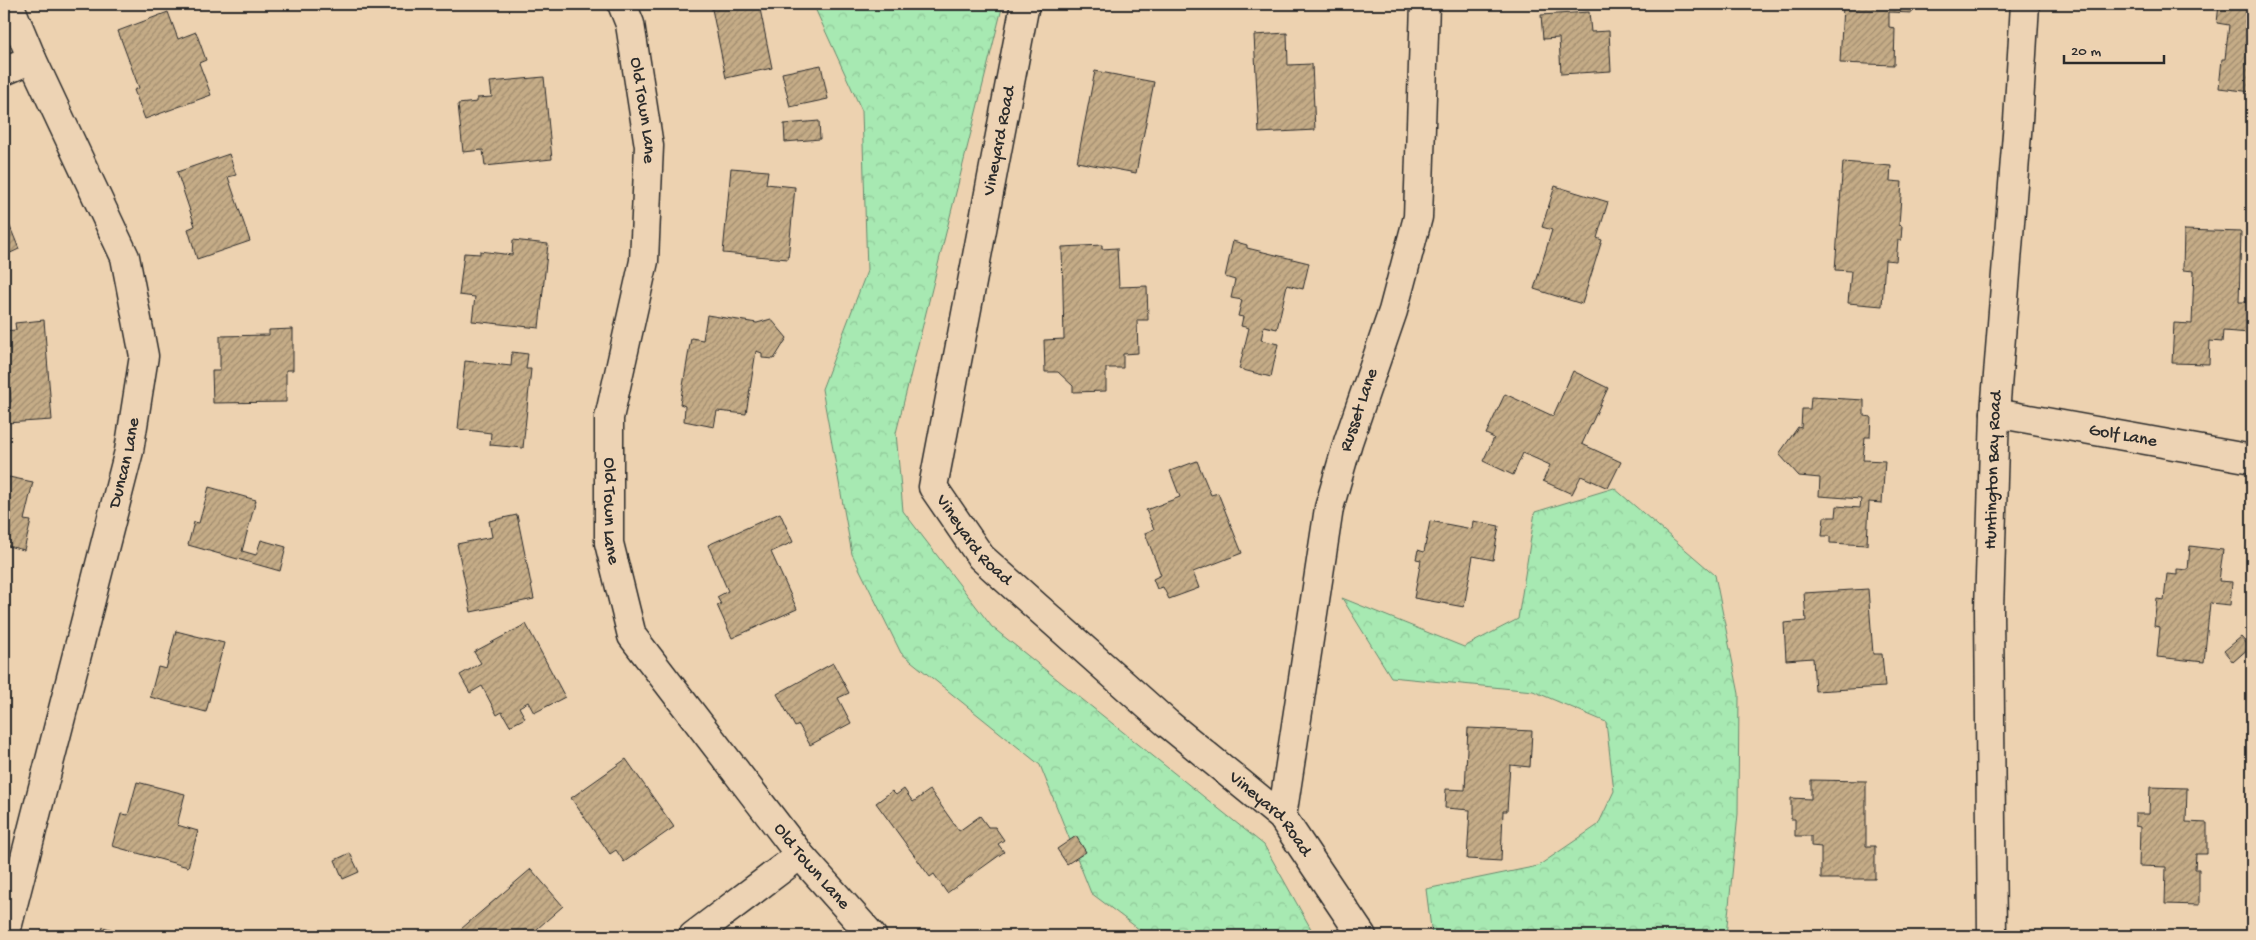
<svg xmlns="http://www.w3.org/2000/svg" width="2256" height="940" font-family="'Gochi Hand',sans-serif">
<style>
.forest{fill:url(#forest-crowns);stroke:#698a6e}
.building{fill:url(#building-hatch);stroke:#2b2b2b}
.lines{fill:none;stroke-linecap:round;stroke-linejoin:round}
.minor-casing{stroke:#2b2b2b;stroke-width:31}
.minor{stroke:#edd3b4;stroke-width:28}
.labels{text-anchor:middle;dominant-baseline:central;stroke-width:5;stroke-linejoin:round;paint-order:stroke}
.street-label{font-size:18px;fill:#2b2b2b;stroke:#edd3b4}
</style>
<defs>
<pattern id="forest-crowns" width="20" height="18" patternUnits="userSpaceOnUse" patternTransform="scale(1.25)"><rect width="20" height="18" fill="#a7e9b2"/><path d="M2 6a3 3 0 1 1 6 0M12 15a3 3 0 1 1 6 0" fill="none" stroke="#90c899"/></pattern>
<pattern id="building-hatch" width="6" height="6" patternUnits="userSpaceOnUse" patternTransform="scale(1.25)"><rect width="6" height="6" fill="#c5ac87"/><path d="M-1 1l2-2M0 6l6-6M5 7l2-2" fill="none" stroke="#a08c6f"/></pattern>
</defs>
<rect width="100%" height="100%" fill="#edd2b0"/>
<filter id="ink" filterUnits="userSpaceOnUse"><feTurbulence type="fractalNoise" baseFrequency=".02" numOctaves="2"/><feDisplacementMap in="SourceGraphic" scale="10" xChannelSelector="R" yChannelSelector="G"/><feConvolveMatrix kernelMatrix="1 2 1 2 8 2 1 2 1" color-interpolation-filters="sRGB"/></filter>
<g filter="url(#ink)">
<path class="forest" d="M813 4H1003L896 433 903 511 992 627 1264 845 1315 936H1148L1091 893 1040 765 901 653 852 554 822 389 867 271 862 111Z
M1614 488 1715 575 1739 694 1738 814 1726 936H1432L1426 889 1538 866 1598 825 1614 791 1606 722 1533 691 1391 677 1342 598 1464 647 1518 619 1535 512Z"/>
<path class="building" d="M711 4H759L772 68 726 78Z
M1867 4H1912V13L1889 12V27L1895 28 1894 65 1840 63 1843 5 1867 6Z
M2219 4H2252V92L2219 88 2222 59H2225L2229 25 2217 23Z
M168 12 178 39 196 32 206 60 199 63 211 95 145 119 134 90 139 88 118 31Z
M1589 12 1591 32 1609 31 1611 71 1561 74 1559 38 1543 39 1541 15Z
M1287 33 1288 65 1312 64 1315 130 1259 133 1254 35Z
M821 65 828 99 790 107 782 73Z
M1095 71 1154 82 1136 173 1077 162Z
M544 77 552 159 485 166 483 150 463 152 458 104 477 102V98L492 97 490 82Z
M819 121 820 139 785 142 784 124Z
M229 154 236 175 228 177 250 241 197 259 188 229 195 226 177 172Z
M1843 162 1891 166 1890 181 1902 182 1899 225 1902 226 1901 240H1898L1896 261 1885 260 1882 306 1848 303 1851 271 1835 270Z
M731 168 768 171 766 184 795 187 788 259 723 253Z
M1555 186 1608 202 1597 238 1602 240 1582 304 1534 289 1552 230 1542 227Z
M4 212 19 249 4 256Z
M2184 230 2241 232 2239 302H2251L2250 333 2223 331 2222 342 2210 341 2209 364 2172 363 2174 323 2192 324 2194 271 2183 270Z
M513 240 548 244 539 328 472 321 475 297 459 295 464 253 480 254V251L512 255Z
M1233 241 1247 245V248L1309 263 1303 289 1287 285 1277 329 1264 326 1261 340 1278 344 1271 377 1239 369 1249 328 1241 326 1243 317 1238 316 1242 300 1231 298 1235 280 1225 277Z
M1102 245V249L1117 248 1119 287 1147 286 1148 320H1137L1138 353 1123 354V368H1106V391L1073 392V386L1058 372H1045L1044 340 1064 339 1062 247Z
M707 315 757 323 771 319 787 338 774 359 762 358V353L756 351 746 414 717 411 714 427 684 421 685 406 680 404 691 338 703 340Z
M44 320 52 420 6 423 4 402H11L10 390 4 391V331L16 330 15 323Z
M293 329V370H286V402L213 403 212 371H220V336L269 335V330Z
M512 352 528 354 526 369H531L523 448 490 445 491 433 458 429 465 361 511 366Z
M1573 371 1608 388 1582 444 1621 462 1608 488 1581 476 1572 494 1543 481 1550 465 1523 453 1513 475 1483 461 1494 438 1486 434 1505 394 1553 416Z
M1811 397 1864 400V416L1871 417 1870 437H1865L1863 460 1885 461 1882 503 1869 502 1867 545 1830 543V536H1822L1824 517H1836L1837 506 1860 508 1861 499 1819 496 1820 478 1799 476 1779 454 1798 427 1801 428 1802 409H1810Z
M1197 461 1211 495 1218 493 1242 553 1193 572 1199 588 1169 599 1163 587 1157 589 1153 579 1161 575 1145 533 1154 529 1146 510 1180 497 1170 471Z
M4 476 33 482 24 520 31 521 24 550 4 545Z
M209 487 256 500 242 551 256 555 261 540 286 547 280 571 188 545 194 522 199 523Z
M780 513 793 542 771 552 797 609 732 638 717 605 721 604 717 597 728 591 708 545Z
M517 515 534 599 471 612 457 544 492 537 489 521Z
M1430 521 1472 529 1473 521 1499 526 1493 560 1473 556 1464 607 1414 598 1421 560 1416 559 1418 550 1424 552Z
M2190 546 2223 550 2219 581 2232 582 2230 605 2210 603 2204 662 2157 657 2160 627 2154 626 2157 599 2164 600 2167 574 2177 575V569L2188 570Z
M1868 589 1873 654H1882L1885 687 1815 691 1813 658 1786 660 1784 623 1806 621 1804 593Z
M526 624 565 697 534 713 528 702 519 707 525 718 510 726 502 712 497 715 482 686 470 693 460 675 481 663 474 652Z
M176 631 224 643 206 712 150 697 158 667 166 669Z
M2241 637 2250 647 2233 662 2224 651Z
M833 663 849 693 838 698 851 723 810 745 799 725 795 727 777 694Z
M1468 728 1532 731 1530 767 1510 765 1507 811H1503L1501 861 1467 859 1470 810 1445 808 1446 789 1465 790Z
M626 759 674 827 624 862 616 850 610 854 571 798Z
M1811 780 1866 781V846H1875V879H1821V847L1811 846V836H1795V819H1791V798L1811 799Z
M137 782 185 794 177 825 198 831 188 867 112 846 121 814 128 815Z
M2150 787 2187 788 2186 822 2207 823V854H2196L2195 869H2199V905L2165 904 2166 867 2139 866 2140 827 2135 826V814H2149Z
M904 789 913 802 930 790 959 831 980 816 988 827H995L1004 840 998 844 1004 852 947 893 934 874 930 877 876 803 892 791 896 795Z
M1076 836 1086 852 1067 864 1057 849Z
M350 853 359 872 343 879 335 860Z
M531 869 563 906 529 936H467L461 929Z
M103 927 135 936H100Z"/>
<g class="lines">
<defs>
<g id="minor">
<path id="s1" d="M622 4 630 24 649 146 644 261 609 418V543L632 636 800 855 872 936"/>
<path id="s2" d="M1025 4 933 487 981 557 1167 723 1282 817 1362 936"/>
<path d="M4 71 32 59"/>
<path id="s3" d="M1995 413 2252 459"/>
<path id="s4" d="M1282 817 1329 508 1348 442 1393 311 1418 217 1425 4"/>
<path id="s5" d="M5 936 129 451 144 356 125 257 32 59 9 4"/>
<path d="M693 936 800 855"/>
<path id="s6" d="M1992 936 1989 610 1995 413 2018 121 2025 4"/>
</g>
</defs>
<use href="#minor" class="minor-casing"/>
<use href="#minor" class="minor"/>
</g>
</g>
<g class="labels">
<g class="street-label">
<text stroke="none"><textPath href="#s1" startOffset="109">Old Town Lane</textPath></text>
<text transform="translate(1000 141) rotate(-79)">Vineyard Road</text>
<text stroke="none"><textPath href="#s4" startOffset="415">Russet Lane</textPath></text>
<text stroke="none"><textPath href="#s3" startOffset="130">Golf Lane</textPath></text>
<text stroke="none"><textPath href="#s5" startOffset="488">Duncan Lane</textPath></text>
<text stroke="none"><textPath href="#s6" startOffset="466">Huntington Bay Road</textPath></text>
<text stroke="none"><textPath href="#s1" startOffset="514">Old Town Lane</textPath></text>
<text stroke="none"><textPath href="#s2" startOffset="559">Vineyard Road</textPath></text>
<text stroke="none"><textPath href="#s2" startOffset="964">Vineyard Road</textPath></text>
<text stroke="none"><textPath href="#s1" startOffset="934">Old Town Lane</textPath></text>
</g>
</g>
<rect width="2256" height="940" fill="none" stroke="#edd3b4" stroke-width="20"/>
<rect x="10" y="10" width="2236" height="920" fill="none" stroke="#2b2b2b" stroke-width="2" filter="url(#ink)"/>
<path d="M2064 55v8h100v-8" fill="none" stroke="#2b2b2b" stroke-width="2.5"/>
<text x="2071" y="55" font-size="15" fill="#2b2b2b" stroke="#edd3b4" stroke-width="4" paint-order="stroke">20 m</text>
</svg>
